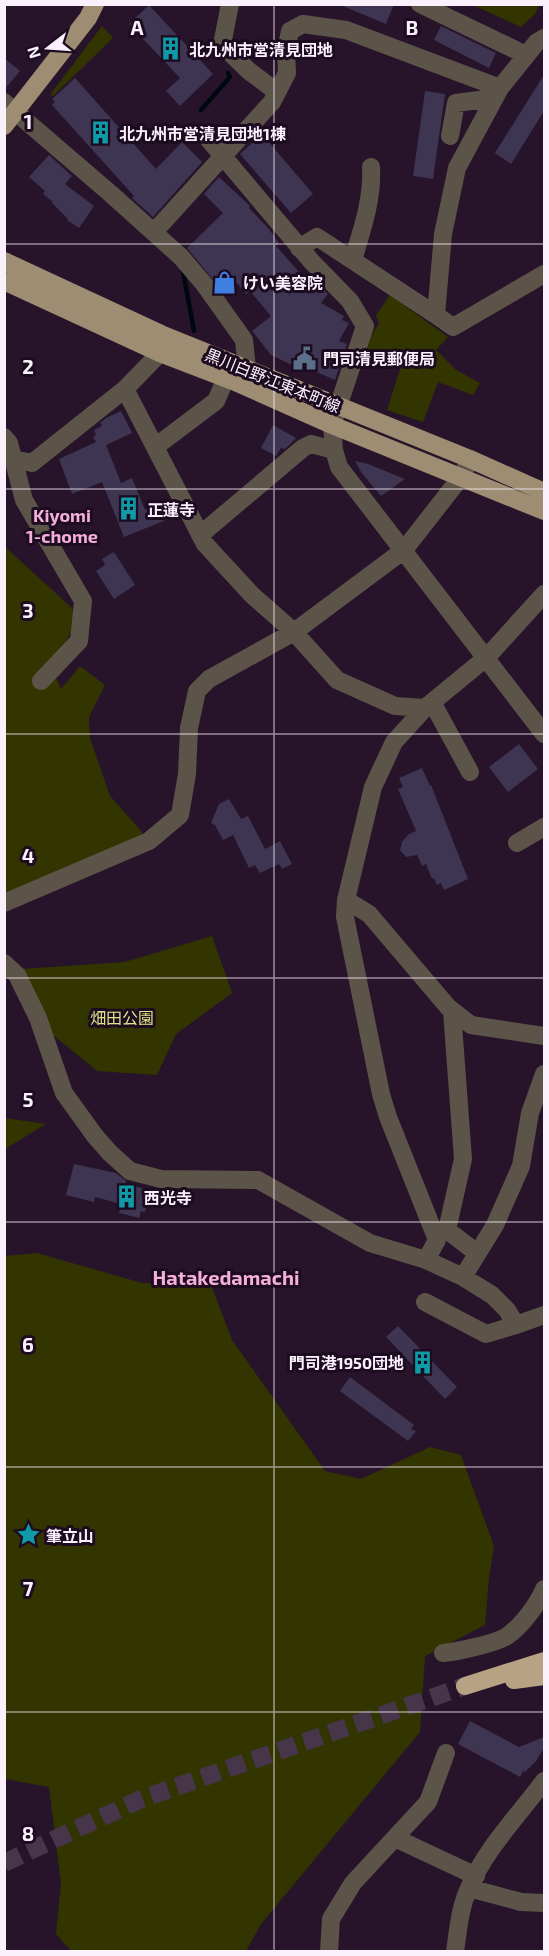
<svg xmlns="http://www.w3.org/2000/svg" width="549" height="1956" font-family="'Exo 2','Noto Sans JP',sans-serif">
<style>
.green{fill:#333500}
.lines{fill:none;stroke-linecap:round;stroke-linejoin:round}
.stream{stroke:#00080f;stroke-width:4.5}
.building{fill:#3d3552}
.highway-tunnel{stroke:#47354a;stroke-width:18;stroke-dasharray:18 9;stroke-linecap:butt}
.minor{stroke:#5c5448;stroke-width:18}
.major{stroke:#9e8d73;stroke-width:18}
.highway{stroke:#b7a384;stroke-width:18}
.grid{fill:none;stroke:#fbf1fd;stroke-width:1.5;stroke-opacity:0.55}
.labels{text-anchor:middle;dominant-baseline:central;stroke-width:6;stroke-linejoin:round;paint-order:stroke}
.poi-label{font-size:16px;font-weight:bold;fill:#fbf1fd;stroke:#1d0b20;text-anchor:start}
.street-label{font-size:16px;fill:#fbf1fd;stroke:#1d0b20}
.park-label{font-size:16px;fill:#dce389;stroke:#1d0b20}
.neighbourhood-label{font-size:18px;font-weight:bold;fill:#f4aeda;stroke:#1d0b20}
.quarter-label{font-size:20px;font-weight:bold;fill:#f4aeda;stroke:#1d0b20}
.grid-label{font-size:20px;text-anchor:middle;font-weight:bold;fill:#fbf1fd;stroke:#1d0b20;stroke-width:6;stroke-linejoin:round;paint-order:stroke}
</style>
<rect width="100%" height="100%" fill="#27142a"/>
<path class="green" d="M473 5 539 4V5L535 14 521 27Z
M102 26 113 38 53 96 50 95Z
M390 295 448 337 436 350 456 370 480 383 473 395 438 382 423 422 387 410 401 366 365 347 379 323 376 315Z
M4 546 72 608 75 623 59 656 50 663 61 689 80 666 105 685 89 717 90 738 110 796 142 832 141 838 4 896Z
M212 936 232 993 176 1034 157 1075 97 1071 53 1035 22 969 125 962Z
M4 1118H5L46 1124 5 1149Z
M37 1253 142 1283 211 1285 232 1340 325 1471 361 1479 430 1447 461 1455 494 1546 489 1578 485 1625 425 1656 420 1732 261 1924 246 1951H71L56 1934 61 1884 49 1787 5 1779V1256Z"/>
<g class="lines">
<path class="stream" d="M201 110 230 77 228 73
M183 271 194 331"/>
</g>
<path class="building" d="M338 4H394L386 24Z
M149 5 213 74 180 106 166 91 180 78 129 24Z
M441 26 496 53 489 68 434 40Z
M4 58 20 71 4 90Z
M544 75V111L511 164 495 153Z
M75 78 156 169 182 142 202 162 153 217 132 198 134 196 52 105 55 102 52 99Z
M425 91 445 94 433 179 413 176Z
M262 134 313 194 291 213 240 154Z
M49 155 72 176 65 184 94 206 79 228 67 220 68 219 52 203 53 202 43 194 45 191 29 177Z
M219 177 250 206 249 208 268 228 279 243 276 246 299 272 298 273 316 289 319 286 328 294 321 303 344 316 342 320 349 323 339 341 347 344 335 380 293 362 292 365 271 355 252 331 271 316 250 291 246 294 237 283 224 293 187 248 223 213 204 194Z
M121 411 132 433 106 445 121 483 132 478 145 510 164 502 171 518 124 537 102 482 72 494 59 459 96 442 93 437 96 435 94 430 102 426 100 423 106 418Z
M273 425 296 438 285 449 281 448 276 456 261 448Z
M355 461 368 464 405 479 381 496 361 472Z
M114 552 135 585 114 599 96 571 105 565 102 559Z
M519 744 538 769 508 792 489 767Z
M422 768 430 786 431 785 468 879 444 890 441 883 437 885 434 878 432 879 426 864 422 866 417 855 406 857 400 850 402 842 409 834 416 831 398 789 403 787 399 778Z
M229 799 241 819 248 816 265 849 280 841 292 864 282 869 279 864 260 873 255 865 249 868 233 835 223 840 215 825 211 823 219 804Z
M74 1164 116 1173 126 1181 125 1184 150 1190 145 1212 141 1211 139 1218 119 1213 121 1204 95 1197 94 1202 66 1195Z
M398 1326 457 1387 445 1399 386 1337Z
M350 1377 414 1425 411 1429 416 1431 408 1441 340 1391Z
M470 1721 519 1747 544 1737V1748L536 1761 525 1772 523 1771 520 1777 458 1744Z"/>
<g class="lines">
<path class="highway-tunnel" d="M4 1863 141 1799 465 1686"/>
<path class="minor" d="M230 4 222 45 249 71 277 92
M420 4 526 55
M544 38 537 42 500 88 457 168 443 234 436 315 453 327 544 274
M4 102 111 194 181 257 204 284 244 340 247 369
M205 135 312 262 350 301 365 326 332 425 334 450 339 467 544 734
M450 136 456 103 494 98
M154 232 272 102 287 73 286 50 290 31 303 24 346 30 500 88
M299 248 317 237 436 315
M353 260C362 230 373 198 371 167
M160 353 125 389 205 544 252 595 294 632 337 680 395 706 425 708
M4 437 9 443 24 500 83 601 79 641 41 681
M155 447 216 401 226 378
M4 457 32 463 125 389
M200 535 303 448 311 444 334 450
M432 702 470 772
M517 843 544 827
M346 900 369 914 448 1007 471 1025 544 1036
M4 903 149 841 180 815 187 774 189 728 197 691 209 679 294 632 404 550 461 477 470 459
M4 963 17 975 38 1018 64 1093 95 1136 110 1153 130 1171 161 1179 258 1180 370 1243 426 1260 463 1277 492 1295 507 1310 516 1325 544 1315
M452 1011 463 1159 447 1230 477 1253
M426 1260 437 1240 388 1117 381 1094 345 917 346 900 373 787 394 742 425 708 487 657 544 594
M463 1277 495 1225 521 1166 530 1113 544 1074
M425 1302 486 1334 516 1325
M443 1653C456 1652 497 1643 507 1636 521 1627 538 1604 544 1589
M395 1838 476 1876
M469 1888 521 1902 544 1903
M329 1952 331 1919 353 1883 428 1802 446 1753
M455 1952C458 1930 460 1907 469 1888 486 1848 519 1815 544 1781"/>
<path class="major" d="M4 126 88 18 95 4
M4 261 161 334 470 459 544 492
M4 281 160 353 233 381 332 425 544 511"/>
<path class="highway" d="M514 1680 544 1676
M465 1686 544 1661"/>
</g>
<path class="grid" d="M274 4V1952M4 244H544M4 489H544M4 734H544M4 978H544M4 1222H544M4 1467H544M4 1712H544"/>
<defs>
<symbol id="building-bare" viewBox="-9 -9 18 18"><path d="M-4-6H4V6H1V3H-1V6H-4ZM-2.5-4.3h1.7v1.8h-1.7ZM.8-4.3h1.7v1.8H.8ZM-2.5-1h1.7V.8h-1.7ZM.8-1h1.7V.8H.8Z" fill="#0f9aa8" stroke="#1d0b20" stroke-width="2.5" paint-order="stroke"/></symbol>
<symbol id="shop-bare" viewBox="-9 -9 18 18"><path d="M-5-2.5h2.3a2.7 3.5 0 0 1 5.4 0H5L5.5 6h-11ZM-1.5-2.5h3a1.5 2.3 0 0 0-3 0Z" fill="#3f7fe0" stroke="#1d0b20" stroke-width="2.5" paint-order="stroke"/></symbol>
<symbol id="civic-bare" viewBox="-9 -9 18 18"><path d="M-.6-6.5H3V-4.5H.6V-3L4-1V1h2V6H-6V1h2V-1L-.6-3ZM-1.2 2.5V6h2.4V2.5Z" fill="#5c6f8a" stroke="#1d0b20" stroke-width="2.5" paint-order="stroke"/></symbol>
<symbol id="sight-bare" viewBox="-9 -9 18 18"><path d="M0-6L1.8-2.2L6-1.7L2.9 1.2L3.7 5.4L0 3.3L-3.7 5.4L-2.9 1.2L-6-1.7L-1.8-2.2Z" fill="#0f9aa8" stroke="#1d0b20" stroke-width="2.5" paint-order="stroke"/></symbol>
</defs>
<g fill-rule="evenodd">
<use href="#building-bare" x="154" y="32" width="33" height="33"/>
<use href="#building-bare" x="84" y="116" width="33" height="33"/>
<use href="#shop-bare" x="208" y="266" width="33" height="33"/>
<use href="#civic-bare" x="288" y="342" width="33" height="33"/>
<use href="#building-bare" x="112" y="492" width="33" height="33"/>
<use href="#building-bare" x="110" y="1180" width="33" height="33"/>
<use href="#building-bare" x="406" y="1346" width="33" height="33"/>
<use href="#sight-bare" x="12" y="1518" width="33" height="33"/>
</g>
<g class="labels">
<g class="poi-label">
<text x="189" y="49">北九州市営清見団地</text>
<text x="119" y="133">北九州市営清見団地1棟</text>
<text x="243" y="282">けい美容院</text>
<text x="323" y="358">門司清見郵便局</text>
<text x="147" y="509">正蓮寺</text>
<text x="144" y="1197">西光寺</text>
<text x="404" y="1362" text-anchor="end">門司港1950団地</text>
<text x="46" y="1535">筆立山</text>
</g>
<g class="street-label">
<text transform="translate(273 380) rotate(22)">黒川白野江東本町線</text>
</g>
<g class="park-label">
<text x="122" y="1017">畑田公園</text>
</g>
<g class="neighbourhood-label">
<text x="62" y="515">Kiyomi<tspan x="62" dy="21">1-chome</tspan></text>
</g>
<g class="quarter-label">
<text x="226" y="1277">Hatakedamachi</text>
</g>
</g>
<g class="grid-label">
<text x="137" y="35">A</text>
<text x="412" y="35">B</text>
<text x="28" y="129">1</text>
<text x="28" y="374">2</text>
<text x="28" y="618">3</text>
<text x="28" y="863">4</text>
<text x="28" y="1107">5</text>
<text x="28" y="1352">6</text>
<text x="28" y="1596">7</text>
<text x="28" y="1841">8</text>
</g>
<rect width="549" height="1956" fill="none" stroke="#fbf1fd" stroke-width="12"/>
<g transform="translate(48 48) rotate(253)" stroke="#1d0b20" stroke-width="4.5" paint-order="stroke">
<path d="M0-4.5L10 22L0 15L-10 22Z" fill="#fbf1fd"/>
<text y="-9" font-size="16" font-weight="bold" text-anchor="middle" fill="#fbf1fd">N</text>
</g>
</svg>
